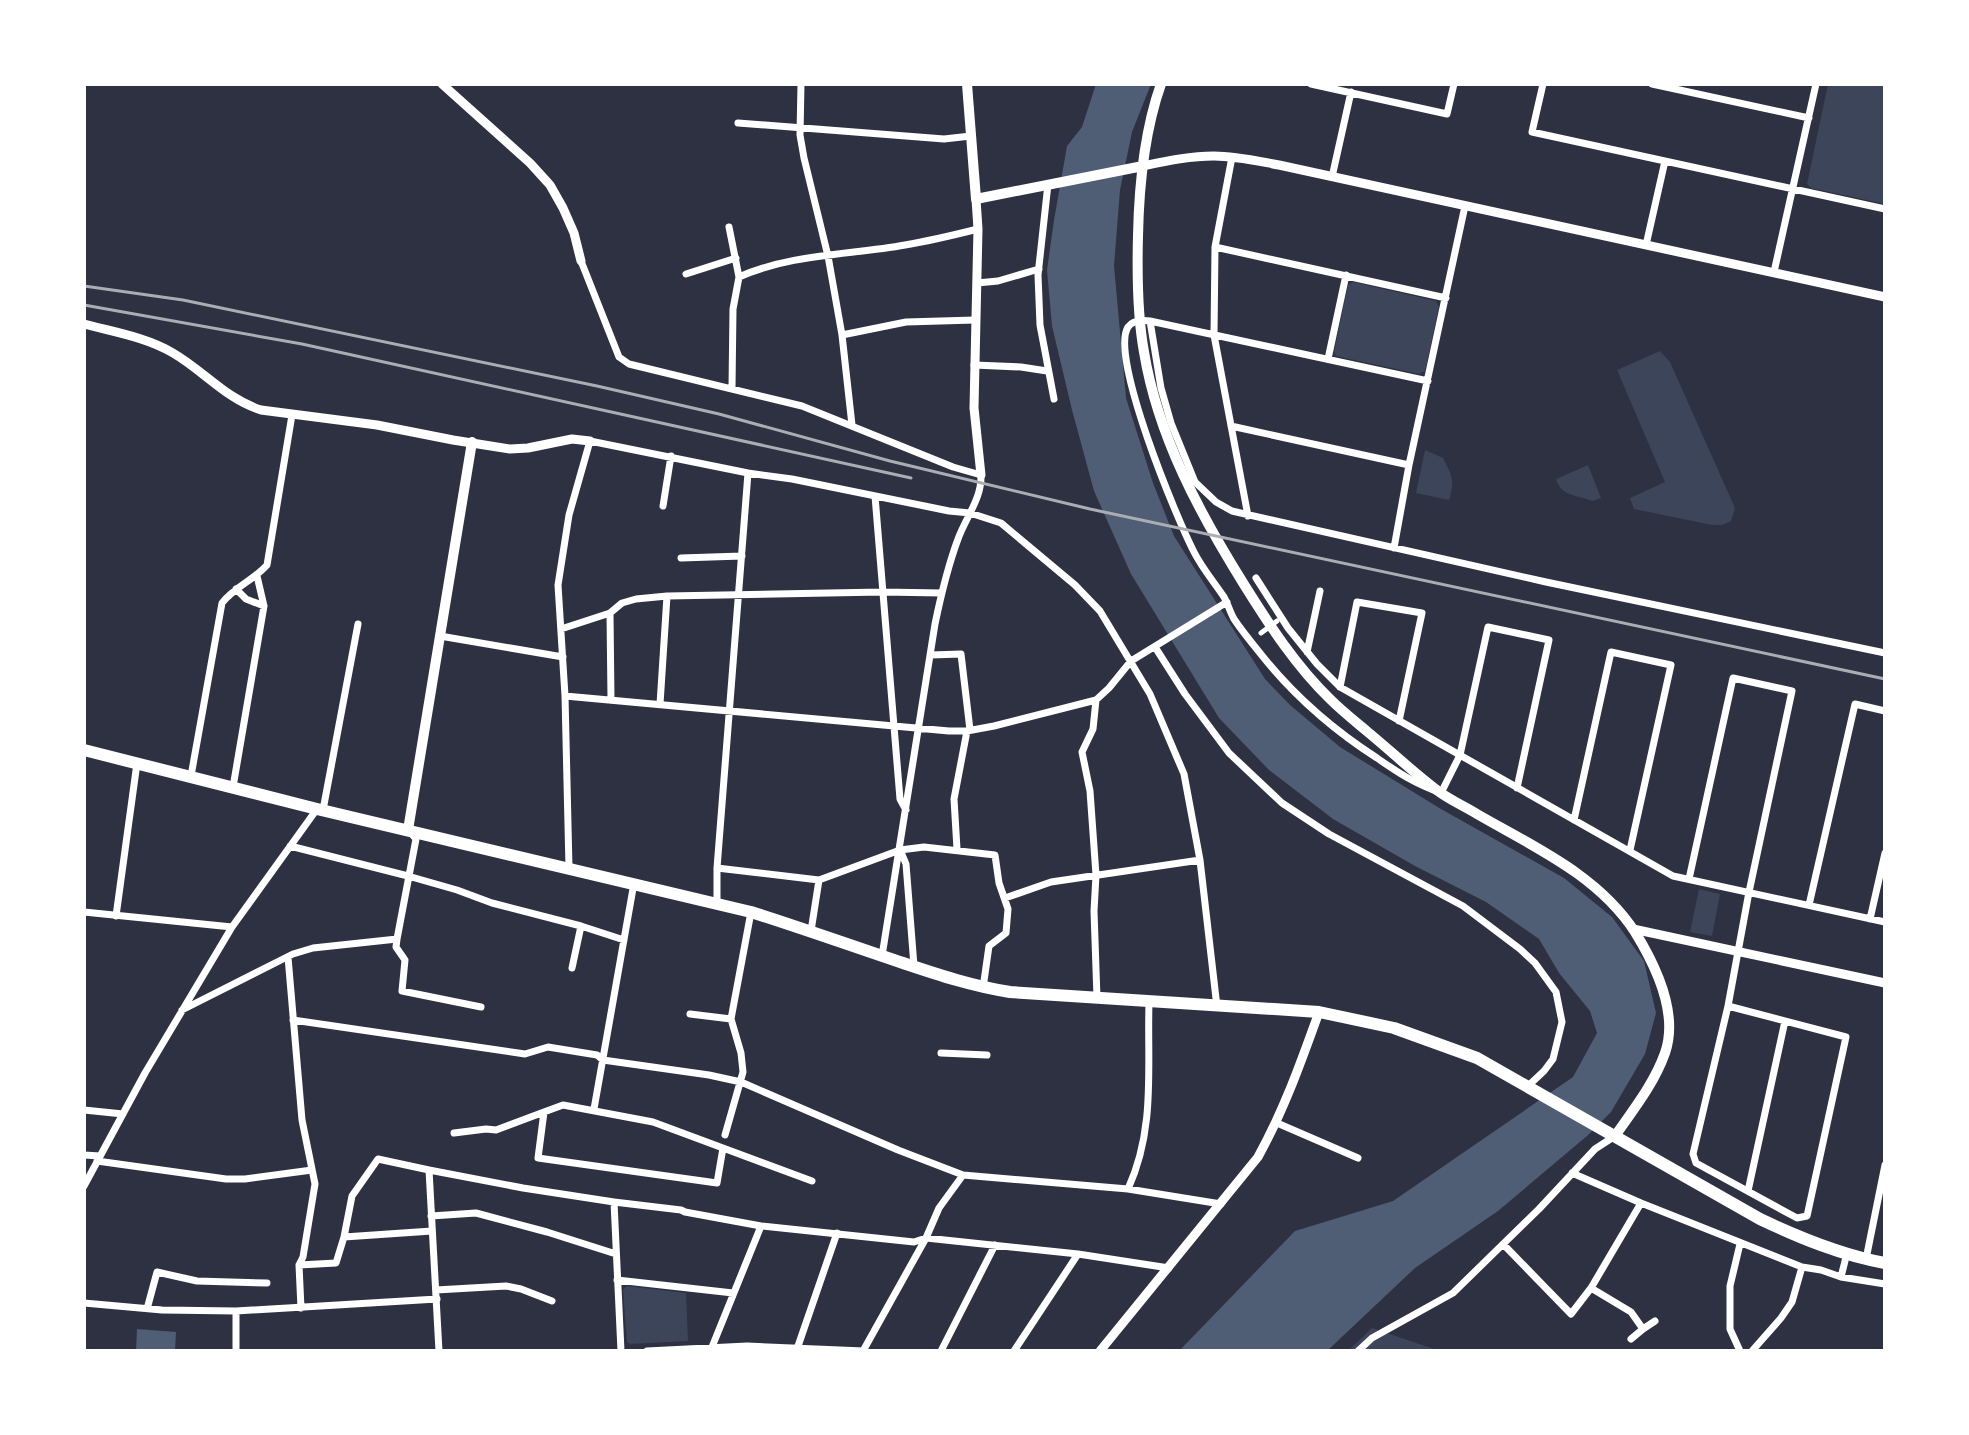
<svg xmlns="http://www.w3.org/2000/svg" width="1969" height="1435" font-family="Arial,sans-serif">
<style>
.green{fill:#3c4559}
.water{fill:#4f5d75}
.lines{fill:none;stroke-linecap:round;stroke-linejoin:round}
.pedestrian{stroke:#fff;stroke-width:5}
.minor{stroke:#fff;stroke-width:7}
.tertiary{stroke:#fff;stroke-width:9}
.secondary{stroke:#fff;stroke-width:10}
.trunk{stroke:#fff;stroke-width:12}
.rail{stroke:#abadb3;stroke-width:3}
</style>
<rect width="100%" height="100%" fill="#2d3142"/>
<path class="green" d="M1828 84H1885V204L1811 188 1807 184Z
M1353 282 1436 301 1439 307 1425 371 1419 374 1336 356 1334 352 1348 285Z
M1660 351 1670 362 1735 508 1731 521 1722 525H1712L1634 509 1630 498 1665 482 1617 370Z
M1425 450 1443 458C1452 475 1455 481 1449 500L1416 493Z
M1588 465 1601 498 1592 501C1578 495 1561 497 1556 479Z
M1699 889 1720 894 1712 936 1690 932Z
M627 1286 686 1293 688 1341 630 1344 627 1342 623 1290Z
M1372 1328 1440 1351H1348Z"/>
<path class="water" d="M1096 84H1151L1132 132 1120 190 1114 266 1126 398 1153 483 1174 536 1265 679 1290 705 1340 747 1441 809 1564 878 1612 917 1644 961 1656 1013 1645 1054 1611 1112 1587 1136 1498 1211 1415 1268 1327 1351H1179L1295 1231 1393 1201 1573 1077 1597 1033 1590 1011 1559 973 1539 939 1486 902 1415 866 1333 819 1269 770 1219 718 1131 574 1094 491 1072 410 1052 326 1047 270 1054 220 1067 146 1082 127Z
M137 1329 176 1332 175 1351H136Z"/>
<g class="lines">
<path class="pedestrian" d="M1261 633 1277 621"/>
<path class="minor" d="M801 84 800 135 804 158 828 256 842 335 852 425
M1311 84 1447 114 1454 84
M1543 84 1532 132 1885 209
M1652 84 1809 118
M738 123 944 139 971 136
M1232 157 1215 247 1214 335 1248 516
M1332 177 1351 92
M1048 184 1038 275 1040 325 1054 399
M729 227 739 277
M1646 245 1665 161
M1215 247 1446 298
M581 261 619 357 629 364 802 406 953 467 981 475C982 498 966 517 958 539 948 566 941 595 935 624L882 956
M1774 272 1816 84
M686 274 736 258
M977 283 998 281 1039 269
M1150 321 1161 388 1171 423 1195 482 1216 502 1232 511 1546 582 1885 653
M842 335 906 322 975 320
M1328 359 1346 275
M974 365 1021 367 1047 371
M1428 381 1150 321C1142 320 1133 320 1128 327 1109 356 1177 519 1194 552 1202 568 1214 582 1224 597 1228 604 1230 612 1234 619 1242 631 1251 642 1260 653 1293 695 1332 729 1377 758 1400 774 1414 783 1441 793L1460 755 1488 627 1549 640 1517 788
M732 388 733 309 739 277C790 254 850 255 905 245 929 241 954 235 978 229
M1231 426 1409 465
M875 496 900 799 906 810
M663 506 671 456
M1394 548 1409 465 1465 206
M681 558 742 556
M1256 578 1288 628 1317 664 1340 687 1673 876 1885 922
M236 589 246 599 264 606
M610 613 611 700
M561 629 610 613 622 603 636 599 667 596 882 592 942 593
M440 636 563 657
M1155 647 1185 694 1229 753 1282 803 1329 834 1463 906 1520 949 1535 963 1556 992 1562 1022 1553 1059 1544 1071 1528 1086
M1307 652 1320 591
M931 655 961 654 970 730
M1340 687 1357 602 1422 613 1399 721
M565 696 949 731H967L994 726 1096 700 1109 688 1131 661 1227 602
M1096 700 1093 729 1082 752 1090 791 1096 875 1094 911 1097 998
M660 704 667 596
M191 776 222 603C234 587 254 580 267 565L292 415
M233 787 264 606 257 576
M323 810 358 624
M1574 820 1611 652 1671 665 1630 850
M290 846 408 876 457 890 492 903 581 926 624 940
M957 849 954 799 967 731
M901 852 906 864 914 966
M569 868 565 696 558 585 569 515 590 441 748 473 792 479 949 511 970 513 1001 523 1075 585 1100 611 1150 694 1184 774 1200 860 1217 1007
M717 868 819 880 900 850 924 847 995 855 999 883 1008 909 1006 933 989 946 983 988
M1689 879 1733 678 1792 691 1749 892 1728 1006
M1005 898 1051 882 1200 860
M717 903V868L748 473
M1809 905 1855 704 1885 711
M84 912 232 927
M116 916 137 763
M1870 919 1885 853
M811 931 819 880
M397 939 396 947 405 960 402 991 481 1007
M288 957 302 1120 315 1184 303 1257 299 1265 301 1308
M572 968 581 926
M1728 1006 1846 1037 1807 1216 1797 1218 1696 1163 1693 1154Z
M182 1010 293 954 313 948 397 939 416 839 411 833
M690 1014 731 1019
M293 1020 525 1054 548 1047 597 1055 603 1060 709 1075 741 1082 898 1150 963 1175 1128 1189 1221 1204
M941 1053 987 1055
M563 1105 653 1122 723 1148 717 1183 538 1158 544 1112Z
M594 1109 634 883
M84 1110 123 1114
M1277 1123 1358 1158
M454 1133 486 1129 496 1130 544 1112
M725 1135 743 1072 741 1053 731 1019 751 912
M723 1148 812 1181
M84 1155 100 1156
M97 1161 226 1179H245L312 1170
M1572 1173 1641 1203 1802 1267 1792 1302 1781 1318 1752 1351
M84 1186 145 1073 232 927 317 809
M1128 1189C1156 1128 1147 1066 1149 1002
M1748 1191 1785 1021
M614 1202 681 1210 685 1212 761 1226
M431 1216 476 1213 547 1232 616 1254
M344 1237 352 1196 378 1159 429 1170
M1503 1244 1571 1314 1591 1288 1641 1203
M1740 1244 1730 1286V1329L1740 1351
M1078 1254 1169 1268
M1866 1259 1885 1165
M299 1265 336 1263 344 1237 432 1231
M1802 1267 1821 1270 1841 1277 1885 1284
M1841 1277 1847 1253
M617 1280 733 1293
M1591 1288 1631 1312 1643 1329
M436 1290 506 1286 521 1289 552 1301
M84 1303 162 1310 236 1311 437 1299
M147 1309 157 1272 197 1281 267 1283
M236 1311V1351
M1631 1339 1643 1329 1655 1321
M712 1347 761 1226 914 1242 926 1238 1078 1254 1014 1351
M797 1349 837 1233
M439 1351 429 1170 523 1188 614 1202 621 1351
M647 1351 747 1346 864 1351
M863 1351 926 1238 939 1208 963 1175
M941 1351 995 1245
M1358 1351 1372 1338 1453 1293 1539 1209 1595 1149 1615 1136"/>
<path class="tertiary" d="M442 84 530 163 550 185 563 208 574 233 581 261
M1143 166C1167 161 1190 156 1214 156 1236 156 1257 161 1279 165L1885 297
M976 199 978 229 974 408 981 475
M84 324C113 332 146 337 173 353 204 371 226 399 261 410L377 425 453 440 510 449 528 448 572 439 590 441
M1633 929 1885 983
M1100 1351 1258 1157C1284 1110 1301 1062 1319 1012"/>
<path class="secondary" d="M967 84 976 199 1143 166
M1161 84C1144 132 1139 185 1138 236 1137 274 1137 314 1144 352 1158 437 1200 514 1245 586 1270 626 1296 666 1330 699 1342 711 1356 722 1369 733 1392 752 1414 773 1438 791 1450 800 1464 806 1477 814 1534 847 1598 875 1635 932 1656 966 1679 1013 1665 1053 1654 1084 1633 1110 1615 1136
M408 830 472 442"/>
<path class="trunk" d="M84 750 317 809 751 912C802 928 852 946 903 963 939 975 972 986 1010 992L1319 1012 1394 1028 1477 1058 1760 1219C1800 1238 1841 1255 1885 1263"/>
<path class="rail" d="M84 286 183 300 597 386 719 414 890 461 1090 509 1885 679
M84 305 302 344 911 478"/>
</g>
<rect width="1969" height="1435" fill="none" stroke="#ffffff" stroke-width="172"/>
</svg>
